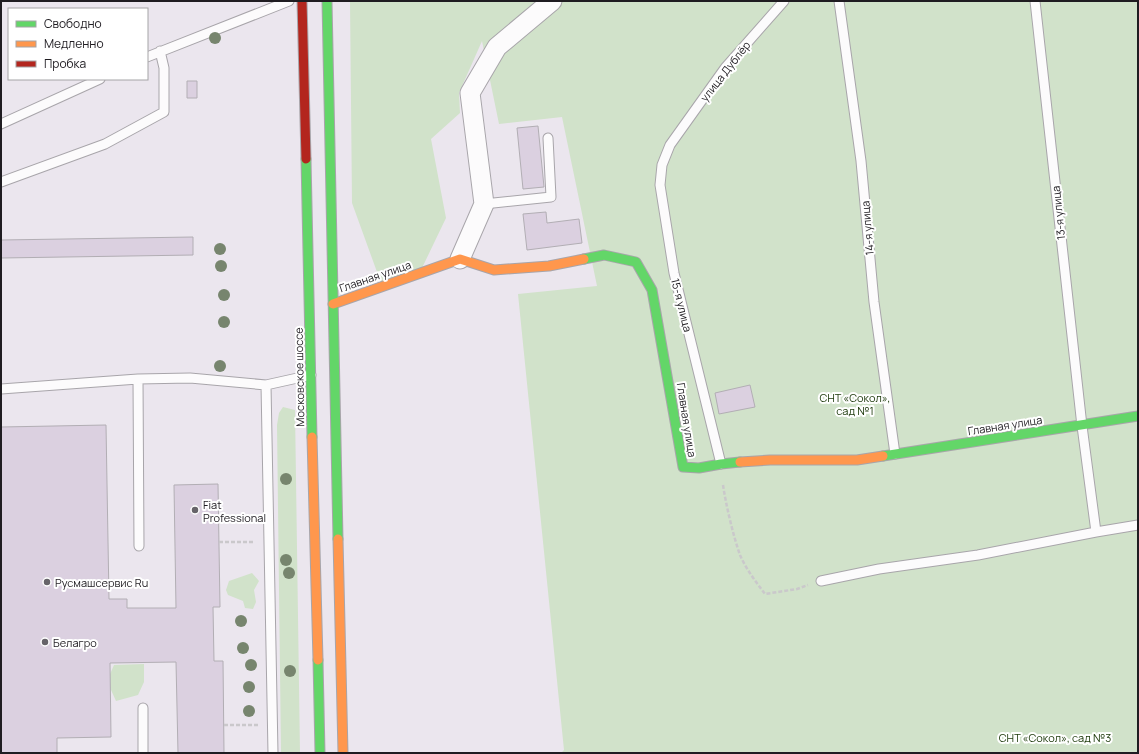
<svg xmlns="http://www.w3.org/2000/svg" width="1139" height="754" font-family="Manrope,sans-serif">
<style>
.green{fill:#d1e2ca}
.building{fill:#dbd0e0;stroke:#b2aeb4}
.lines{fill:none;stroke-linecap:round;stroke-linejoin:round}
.lane-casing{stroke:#a8a5aa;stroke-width:11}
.street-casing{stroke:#a8a5aa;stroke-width:21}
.fast-casing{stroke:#a8a5aa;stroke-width:11}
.slow-casing{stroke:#a8a5aa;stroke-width:11}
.jam-casing{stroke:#a8a5aa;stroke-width:11}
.path{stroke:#cac8cb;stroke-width:2.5;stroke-dasharray:4 2;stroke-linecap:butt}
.lane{stroke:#fcfbfc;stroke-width:9}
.street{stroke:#fcfbfc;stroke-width:19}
.fast{stroke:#63d668;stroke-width:9}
.slow{stroke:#ff974d;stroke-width:9}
.jam{stroke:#b3261e;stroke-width:9}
.tree{fill:#77856e}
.poi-dot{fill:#666369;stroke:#fff;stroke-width:1.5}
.labels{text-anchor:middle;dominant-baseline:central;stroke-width:4;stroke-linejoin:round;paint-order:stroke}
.street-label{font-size:11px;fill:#1f1c21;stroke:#fff}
.park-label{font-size:11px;fill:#183506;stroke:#fff}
.poi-label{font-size:11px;fill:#1f1c21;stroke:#fff;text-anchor:start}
</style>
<rect width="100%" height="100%" fill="#ebe6ee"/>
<path class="green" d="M350 1H1138V753H561L564 750 518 294 597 286 562 117 499 124 482 41 459 93 460 113 431 139 446 218 422 268 381 283 352 203Z
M283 407 295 410 300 753H281L277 425 279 413Z
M252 573 259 581 254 590 256 602 253 609 245 608 243 601 228 595 226 590 229 581Z
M144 664V682L138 695 116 701 107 681 114 665Z"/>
<path class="building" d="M187 81H197V98H187Z
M538 126 544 187 523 189 517 128Z
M546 212 547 223 579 219 582 243 527 250 523 214Z
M193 237V255L1 258V240Z
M750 385 755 407 719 414 715 393Z
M106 425 109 599H127V608H176L174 485 218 484 220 607H213L214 661H223L224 753H178L176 662 110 663 111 737 57 738V753H1V427Z"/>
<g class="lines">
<defs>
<path id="lane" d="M839 1 861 161 874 302 895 454
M1035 1 1082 426 1096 532
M147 57 289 1
M1 124 100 79
M1 182 105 144 164 112V68L160 51
M484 204 551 197 548 138
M1 389 138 379
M721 464 674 273 660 185 662 165 670 145 725 68 784 1
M139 546 138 379 190 378 266 385
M821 581 879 569 978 555 1096 532 1138 525
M143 708V753
M273 753 266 385 311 375"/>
<path id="street" d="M460 259 484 204 470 93 497 47 552 1"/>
<path id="fast" d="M327 1 338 539
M306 159 312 437
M584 259 604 255 636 262 652 290 683 467 699 468 721 464 740 462
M883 456 1138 416
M318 660 320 753"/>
<path id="slow" d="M333 304 460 259 494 270 549 266 584 259
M312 437 318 660
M740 462 770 460H857L883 456
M338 539 343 753"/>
<path id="jam" d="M302 1 306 159"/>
</defs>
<use href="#lane" class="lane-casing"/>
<use href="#street" class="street-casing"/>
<use href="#fast" class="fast-casing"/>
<use href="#slow" class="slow-casing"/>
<use href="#jam" class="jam-casing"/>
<path class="path" d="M723 485C726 505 733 535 740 555 746 569 756 582 765 594L797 589 808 585
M219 542H255
M224 725H259"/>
<use href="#lane" class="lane"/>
<use href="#street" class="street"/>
<use href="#fast" class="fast"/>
<use href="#slow" class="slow"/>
<use href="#jam" class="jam"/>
</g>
<g class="tree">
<circle cx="215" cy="38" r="6"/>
<circle cx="220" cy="249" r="6"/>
<circle cx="221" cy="266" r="6"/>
<circle cx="224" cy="295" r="6"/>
<circle cx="224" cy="322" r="6"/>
<circle cx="220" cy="366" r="6"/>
<circle cx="286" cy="479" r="6"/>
<circle cx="286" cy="560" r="6"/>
<circle cx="289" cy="573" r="6"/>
<circle cx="241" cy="621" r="6"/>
<circle cx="243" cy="648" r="6"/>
<circle cx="251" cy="665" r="6"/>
<circle cx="290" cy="671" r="6"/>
<circle cx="249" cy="687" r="6"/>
<circle cx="249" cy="711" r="6"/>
</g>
<g class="poi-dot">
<circle cx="195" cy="510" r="4"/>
<circle cx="47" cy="582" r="4"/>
<circle cx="45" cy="642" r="4"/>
</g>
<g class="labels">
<g class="street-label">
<text transform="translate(725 71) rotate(-52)">улица Дублёр</text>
<text transform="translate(1058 213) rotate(-96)">13-я улица</text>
<text transform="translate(867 228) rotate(-95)">14-я улица</text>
<text transform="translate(375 276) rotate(-19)">Главная улица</text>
<text transform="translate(682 305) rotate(76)">15-я улица</text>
<text transform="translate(299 377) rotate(-91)">Московское шоссе</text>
<text transform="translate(687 420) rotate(81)">Главная улица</text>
<text transform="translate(1005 425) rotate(-9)">Главная улица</text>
</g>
<g class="park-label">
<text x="855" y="397">СНТ «Сокол»,<tspan x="855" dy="13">сад №1</tspan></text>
<text x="1055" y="737">СНТ «Сокол», сад №3</text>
</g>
<g class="poi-label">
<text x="203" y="504">Fiat<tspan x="203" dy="13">Professional</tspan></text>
<text x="55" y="582">Русмашсервис Ru</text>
<text x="53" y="642">Белагро</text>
</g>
</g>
<rect width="1139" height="754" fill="none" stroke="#1f1c21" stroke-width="4"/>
<rect x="8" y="8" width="140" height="72" fill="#ffffff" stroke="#a5a4a6"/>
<rect x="16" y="21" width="20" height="6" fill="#63d668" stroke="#a5a4a6"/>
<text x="44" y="28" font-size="12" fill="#1f1c21">Свободно</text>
<rect x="16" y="41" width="20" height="6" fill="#ff974d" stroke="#a5a4a6"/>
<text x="44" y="48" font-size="12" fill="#1f1c21">Медленно</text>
<rect x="16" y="61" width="20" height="6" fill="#b3261e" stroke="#a5a4a6"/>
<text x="44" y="68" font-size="12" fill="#1f1c21">Пробка</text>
</svg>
